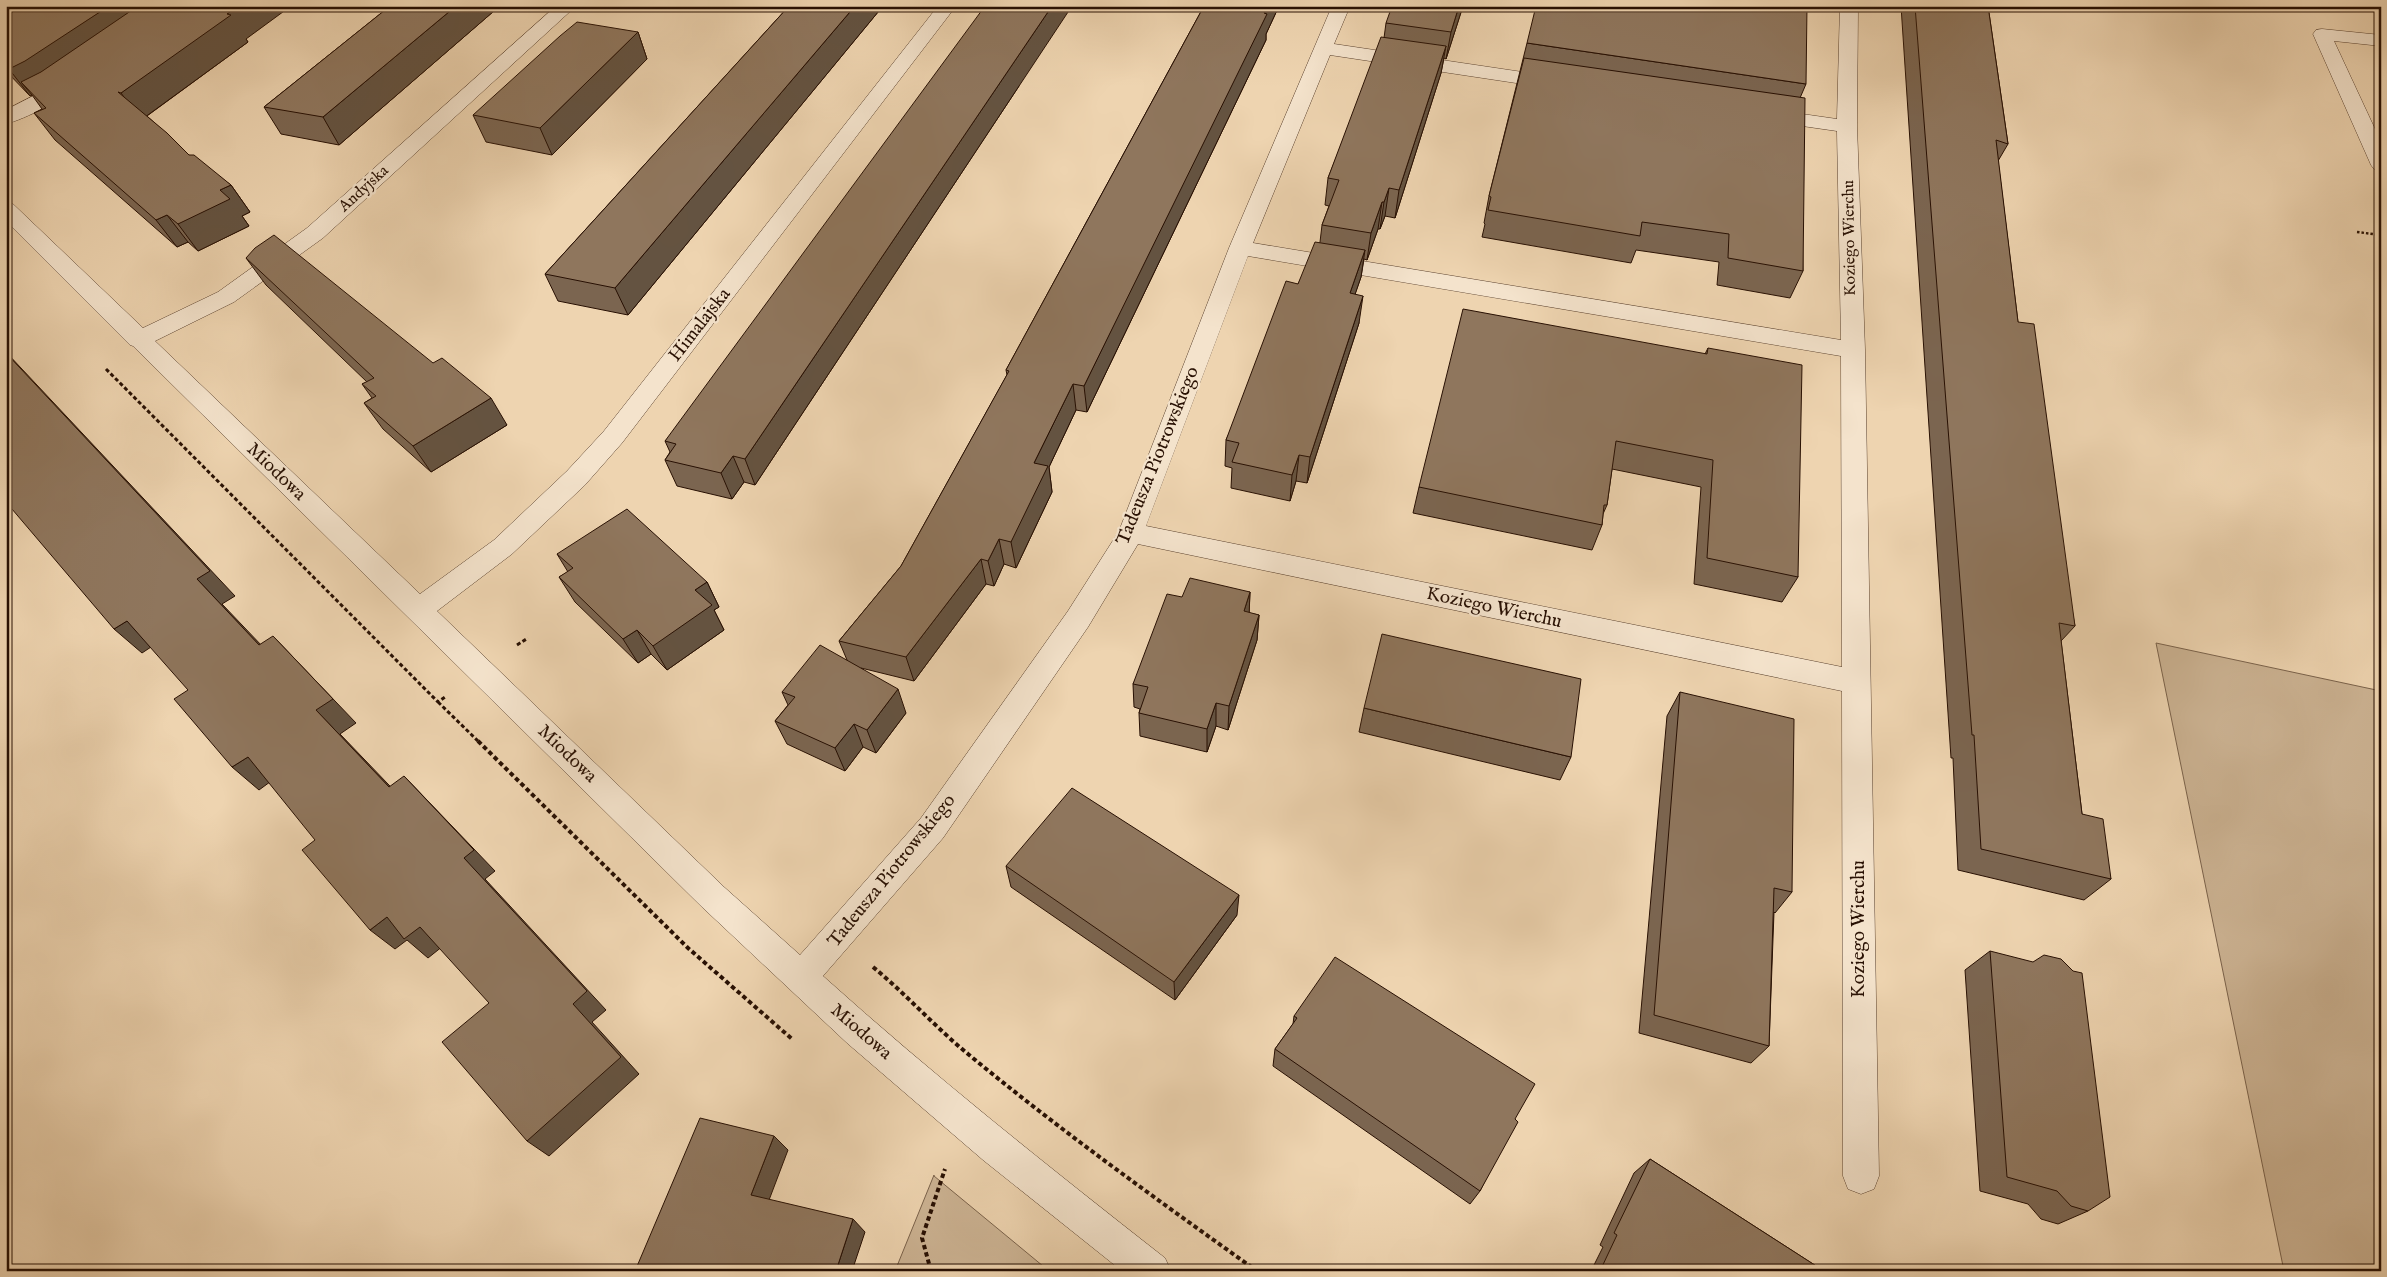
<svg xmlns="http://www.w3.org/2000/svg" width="2387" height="1277" font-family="'IM FELL English',serif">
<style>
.green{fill:#ccb393;stroke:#7a624b}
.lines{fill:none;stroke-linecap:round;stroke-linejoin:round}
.minor-casing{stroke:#5a412e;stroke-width:1}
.path-far2{stroke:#281003;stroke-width:2.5;stroke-dasharray:2.5 2;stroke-linecap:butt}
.path-far1{stroke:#281003;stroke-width:3;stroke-dasharray:4 2.5;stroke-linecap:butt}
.path{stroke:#281003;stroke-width:4;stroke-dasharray:4.5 3;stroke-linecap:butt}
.minor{fill:#f4e3cc;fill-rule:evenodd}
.wall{fill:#7b6550;stroke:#281003}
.shaded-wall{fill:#645341;stroke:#281003}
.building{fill:#8f765d;stroke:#281003}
.labels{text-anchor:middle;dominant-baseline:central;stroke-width:4.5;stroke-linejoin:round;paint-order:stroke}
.far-street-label{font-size:16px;fill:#281003;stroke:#f4e3cc}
.street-label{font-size:19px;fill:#281003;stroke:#f4e3cc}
</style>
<rect width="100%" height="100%" fill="#eed4b0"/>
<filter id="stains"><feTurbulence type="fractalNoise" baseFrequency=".004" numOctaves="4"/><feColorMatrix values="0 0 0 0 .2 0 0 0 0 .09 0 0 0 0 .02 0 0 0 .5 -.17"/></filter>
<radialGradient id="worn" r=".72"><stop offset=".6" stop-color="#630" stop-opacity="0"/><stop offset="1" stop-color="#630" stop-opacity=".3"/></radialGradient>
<path class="green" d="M2156 643 2381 691V1271H2284Z
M934 1175V1176L1049 1271H895Z"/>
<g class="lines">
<defs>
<path id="minor" d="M556 6H576L323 238 234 302 155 341 420 594 494 540 567 471 604 431 938 6H956L622 443 585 485 512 554 437 611 724 887 800 955 921 818 1068 611 1119 531 1229 248 1332 6H1350L1334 44 1556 77 1563 79 1565 83 1563 87 1556 89 1330 55 1253 243 1841 340 1837 131 1767 121 1760 119 1757 115 1760 111 1767 109 1837 119 1840 6H1858L1857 126 1865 350 1879 1176 1874 1189 1861 1194 1848 1189 1843 1176 1842 691 1138 544 1088 627 943 838 823 976C933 1075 1049 1167 1165 1258L1171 1271H1122L983 1160 847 1043 702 907 133 346 130 345 6 221V203L13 204 143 328 218 292 307 228ZM1248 256 1841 356 1842 667 1146 526Z
M2322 29 2381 35V46L2334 41 2381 142V171L2374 169 2371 165 2313 34 2316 30Z
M68 78 75 80 77 84C67 99 24 119 6 124V110Z"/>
</defs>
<use href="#minor" class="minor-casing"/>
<path class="path-far2" d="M2357 232 2381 235"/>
<path class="path-far1" d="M106 369 438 702 445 697
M517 645 528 638
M438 702 479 742"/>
<path class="path" d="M478 741 688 948 792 1039
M873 967C906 994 935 1027 968 1054 1061 1131 1159 1201 1257 1271
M931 1271 922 1238 945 1169"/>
<use href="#minor" class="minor"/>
</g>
<path class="wall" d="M6 6 246 39 248 42 147 116 189 155 231 185 250 212 242 216 249 226 198 251 188 242 177 247 55 140 34 113 42 109 32 95 30 96 6 71Z
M390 6H492L494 11 339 145 281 134 264 107Z
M789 6H883L628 315 558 301 545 274Z
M1204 6H1279L1266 34V40L1087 412 1076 410 1049 467 1052 492 1016 568 1004 564 994 586 986 584 914 681 861 668 906 713 876 753 863 747 845 771 787 744 775 721 788 705 782 692 847 660 839 641 901 566 1007 375 1006 370Z
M1463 6 1446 59 1444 58 1441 73 1395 218 1385 216 1380 229H1378L1367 260 1364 259 1361 277 1355 294 1359 323 1307 483 1296 481 1290 501 1231 488 1232 468 1225 466 1226 440 1298 284 1320 242 1322 225 1329 206 1325 205 1328 178 1384 38 1386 23Z
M1901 6H1988L2008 144 1998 161 2018 322 2075 626 2061 641 2082 814 2111 879 2084 900 1958 870 1953 758H1951Z
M638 32 647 59 552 155 486 142 473 115Z
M1527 43 1806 84 1800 98 1803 271 1790 298 1717 285 1719 262 1636 250 1631 263 1482 237 1485 224 1484 223 1489 196Z
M1019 86 755 485 744 482 732 499 677 486 665 460 670 452 665 441Z
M246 258 507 425 431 472 383 429 364 403 372 398 362 384 367 382 266 285Z
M1708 348 1798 577 1782 602 1694 584 1701 487 1612 469 1607 505 1603 514 1602 525 1592 550 1413 513 1419 487 1705 354Z
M557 554 707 582 719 607 714 610 724 630 667 670 651 654 638 663 575 602 559 577 568 572Z
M1250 592 1249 613 1259 615 1257 640 1228 730 1216 726 1207 752 1140 736 1139 713 1140 709 1134 707 1133 684 1182 597Z
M1680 692 1792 892 1775 913 1774 912 1769 1046 1751 1063 1639 1033 1667 716Z
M1364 708 1571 757 1560 780 1359 732Z
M1006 866 1237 915 1175 1000 1011 887Z
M1990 951 2088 1211 2058 1224 2041 1219 2028 1204 1980 1191 1965 970Z
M1294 1016 1515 1119 1480 1191 1470 1204 1273 1066 1275 1049 1293 1024Z
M1650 1159 1824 1271H1591L1603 1247 1600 1245 1634 1173Z"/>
<path class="shaded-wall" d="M109 6H166L46 88 21 82 32 95 30 96 9 69Z
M238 6H291L246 39 248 42 141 120 121 93Z
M456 6H492L494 11 339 145 323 117Z
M855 6H883L628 315 615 288Z
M1052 6H1072L755 485 745 459Z
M1268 6H1279L1266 34V40L1087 412 1084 386Z
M1459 6H1463L1446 59 1451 32Z
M638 32 647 59 552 155 540 128Z
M1446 46 1441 73 1395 218 1399 190Z
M231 185 250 212 242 216 249 226 198 251 178 224 220 190Z
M1389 188 1385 216 1380 229 1384 202Z
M1382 202 1378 229 1367 260 1371 233Z
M167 215 188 242 177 247 156 220Z
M1365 250 1361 277 1346 321 1350 293Z
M1363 296 1359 323 1307 483 1310 457Z
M6 352 235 596 222 604 284 669 259 645 197 579Z
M1073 384 1076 410 1049 467 1052 492 1016 568 1011 542 1034 463Z
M491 398 507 425 431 472 413 446Z
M1299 455 1296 481 1290 501 1292 475Z
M733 456 744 482 732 499 721 473Z
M999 539 1004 564 994 586 988 561Z
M981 559 986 584 914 681 906 657Z
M707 582 719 607 714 610 724 630 667 670 653 646 695 590Z
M1250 592 1249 617 1244 611Z
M1259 615 1257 640 1228 730 1229 706Z
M127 621 154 645 142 653 114 629Z
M637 630 651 654 638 663 623 639Z
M273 636 356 723 340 734 412 809 389 787 316 710Z
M898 689 906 713 876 753 867 730Z
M1216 703V726L1207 752V729Z
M854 724 863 747 845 771 835 748Z
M248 757 274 779 259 790 232 767Z
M404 776 495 871 485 879 606 1010 592 1022 639 1074 549 1156 527 1141 573 1004 464 858Z
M1239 895 1237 915 1175 1000 1174 982Z
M387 917 420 927 443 946 428 958 407 940 395 949 370 930Z
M774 1136 788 1150 766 1208 751 1195Z
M853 1219 865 1232 852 1271H836Z"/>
<path class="building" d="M6 6H109L25 61 9 69 6 67Z
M138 6H238L227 14 231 15 121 93 118 92 167 133 189 155H194L231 185 220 190 230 199 178 224 167 215 156 220 34 113 46 108 21 82 41 72Z
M390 6H456L323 117 264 107Z
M789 6H855L615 288 545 274Z
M985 6H1052L745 459 733 456 721 473 665 460 676 444 665 441Z
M1204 6H1268L1264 13 1267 14 1084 386 1073 384 1034 463 1048 466 1011 542 999 539 988 561 981 559 906 657 839 641 901 566 1009 371 1006 370Z
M1392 6H1459L1451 32 1386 23Z
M1536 6H1807L1806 84 1527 43Z
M1915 6H1988L2008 144 1996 140 2018 322 2034 324 2075 626 2059 623 2082 814 2103 819 2111 879 1981 849 1974 735H1972Z
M577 22 638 32 540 128 473 115 560 36Z
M1381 37 1446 46 1399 190 1389 188 1384 202H1382L1371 233 1322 225 1339 180 1328 178Z
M1524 58 1805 98 1803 271 1728 258 1729 234 1642 222 1640 236 1488 210 1491 197 1489 196Z
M274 235 433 363 442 358 491 398 413 446 364 403 376 396 362 384 374 378 246 258 255 248Z
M1315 242 1365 250 1350 293 1363 296 1310 457 1299 455 1292 475 1232 462 1239 443 1226 440 1286 281 1298 284Z
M1463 309 1707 354 1708 348 1802 365 1798 577 1707 558 1713 460 1616 441 1607 505H1604L1602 525 1419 487Z
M6 353 210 571 197 579 259 645 273 636 333 699 316 710 389 787 404 776 474 850 464 858 587 991 573 1004 621 1057 527 1141 442 1042 489 1003 420 927 404 939 387 917 370 930 302 850 315 840 248 757 232 767 174 699 188 690 127 621 114 629 6 502Z
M627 509 707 582 695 590 712 605 653 646 637 630 623 639 559 577 573 568 557 554Z
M1190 578 1250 592 1244 611 1259 615 1229 706 1216 703 1207 729 1139 713 1148 687 1133 684 1167 594 1182 597Z
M1382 634 1581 679 1571 757 1364 708Z
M820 645 898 689 867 730 854 724 835 748 775 721 795 697 782 692Z
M1680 692 1794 719 1792 892 1774 888 1769 1046 1654 1015Z
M1072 788 1239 895 1174 982 1006 866Z
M1990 951 2033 962 2044 955 2061 959 2073 971 2082 973 2110 1197 2088 1211 2071 1206 2057 1191 2007 1177Z
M1335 957 1535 1084 1515 1119 1518 1122 1480 1191 1275 1049 1297 1018 1294 1016Z
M700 1118 774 1136 751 1195 853 1219 836 1271H635Z
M1650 1159 1824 1271H1600L1617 1235 1614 1233Z"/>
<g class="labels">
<g class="far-street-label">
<text transform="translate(364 189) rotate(-42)">Andyjska</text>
<text transform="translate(1850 238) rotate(-91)">Koziego Wierchu</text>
</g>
<g class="street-label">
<text transform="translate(700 325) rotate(-52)">Himalajska</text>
<text transform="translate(1158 456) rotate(-68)">Tadeusza Piotrowskiego</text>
<text transform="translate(276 472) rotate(44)">Miodowa</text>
<text transform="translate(1494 608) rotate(12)">Koziego Wierchu</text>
<text transform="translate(567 754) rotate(44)">Miodowa</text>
<text transform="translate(892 871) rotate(-51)">Tadeusza Piotrowskiego</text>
<text transform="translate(1859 929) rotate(-90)">Koziego Wierchu</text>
<text transform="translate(861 1032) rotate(41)">Miodowa</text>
</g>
</g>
<rect width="2387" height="1277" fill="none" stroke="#eed4b0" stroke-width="25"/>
<rect x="8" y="8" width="2372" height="1262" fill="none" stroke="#281003" stroke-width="2.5"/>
<rect x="12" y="12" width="2362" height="1252" fill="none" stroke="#281003"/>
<rect width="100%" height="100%" filter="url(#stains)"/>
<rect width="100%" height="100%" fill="url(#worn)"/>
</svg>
